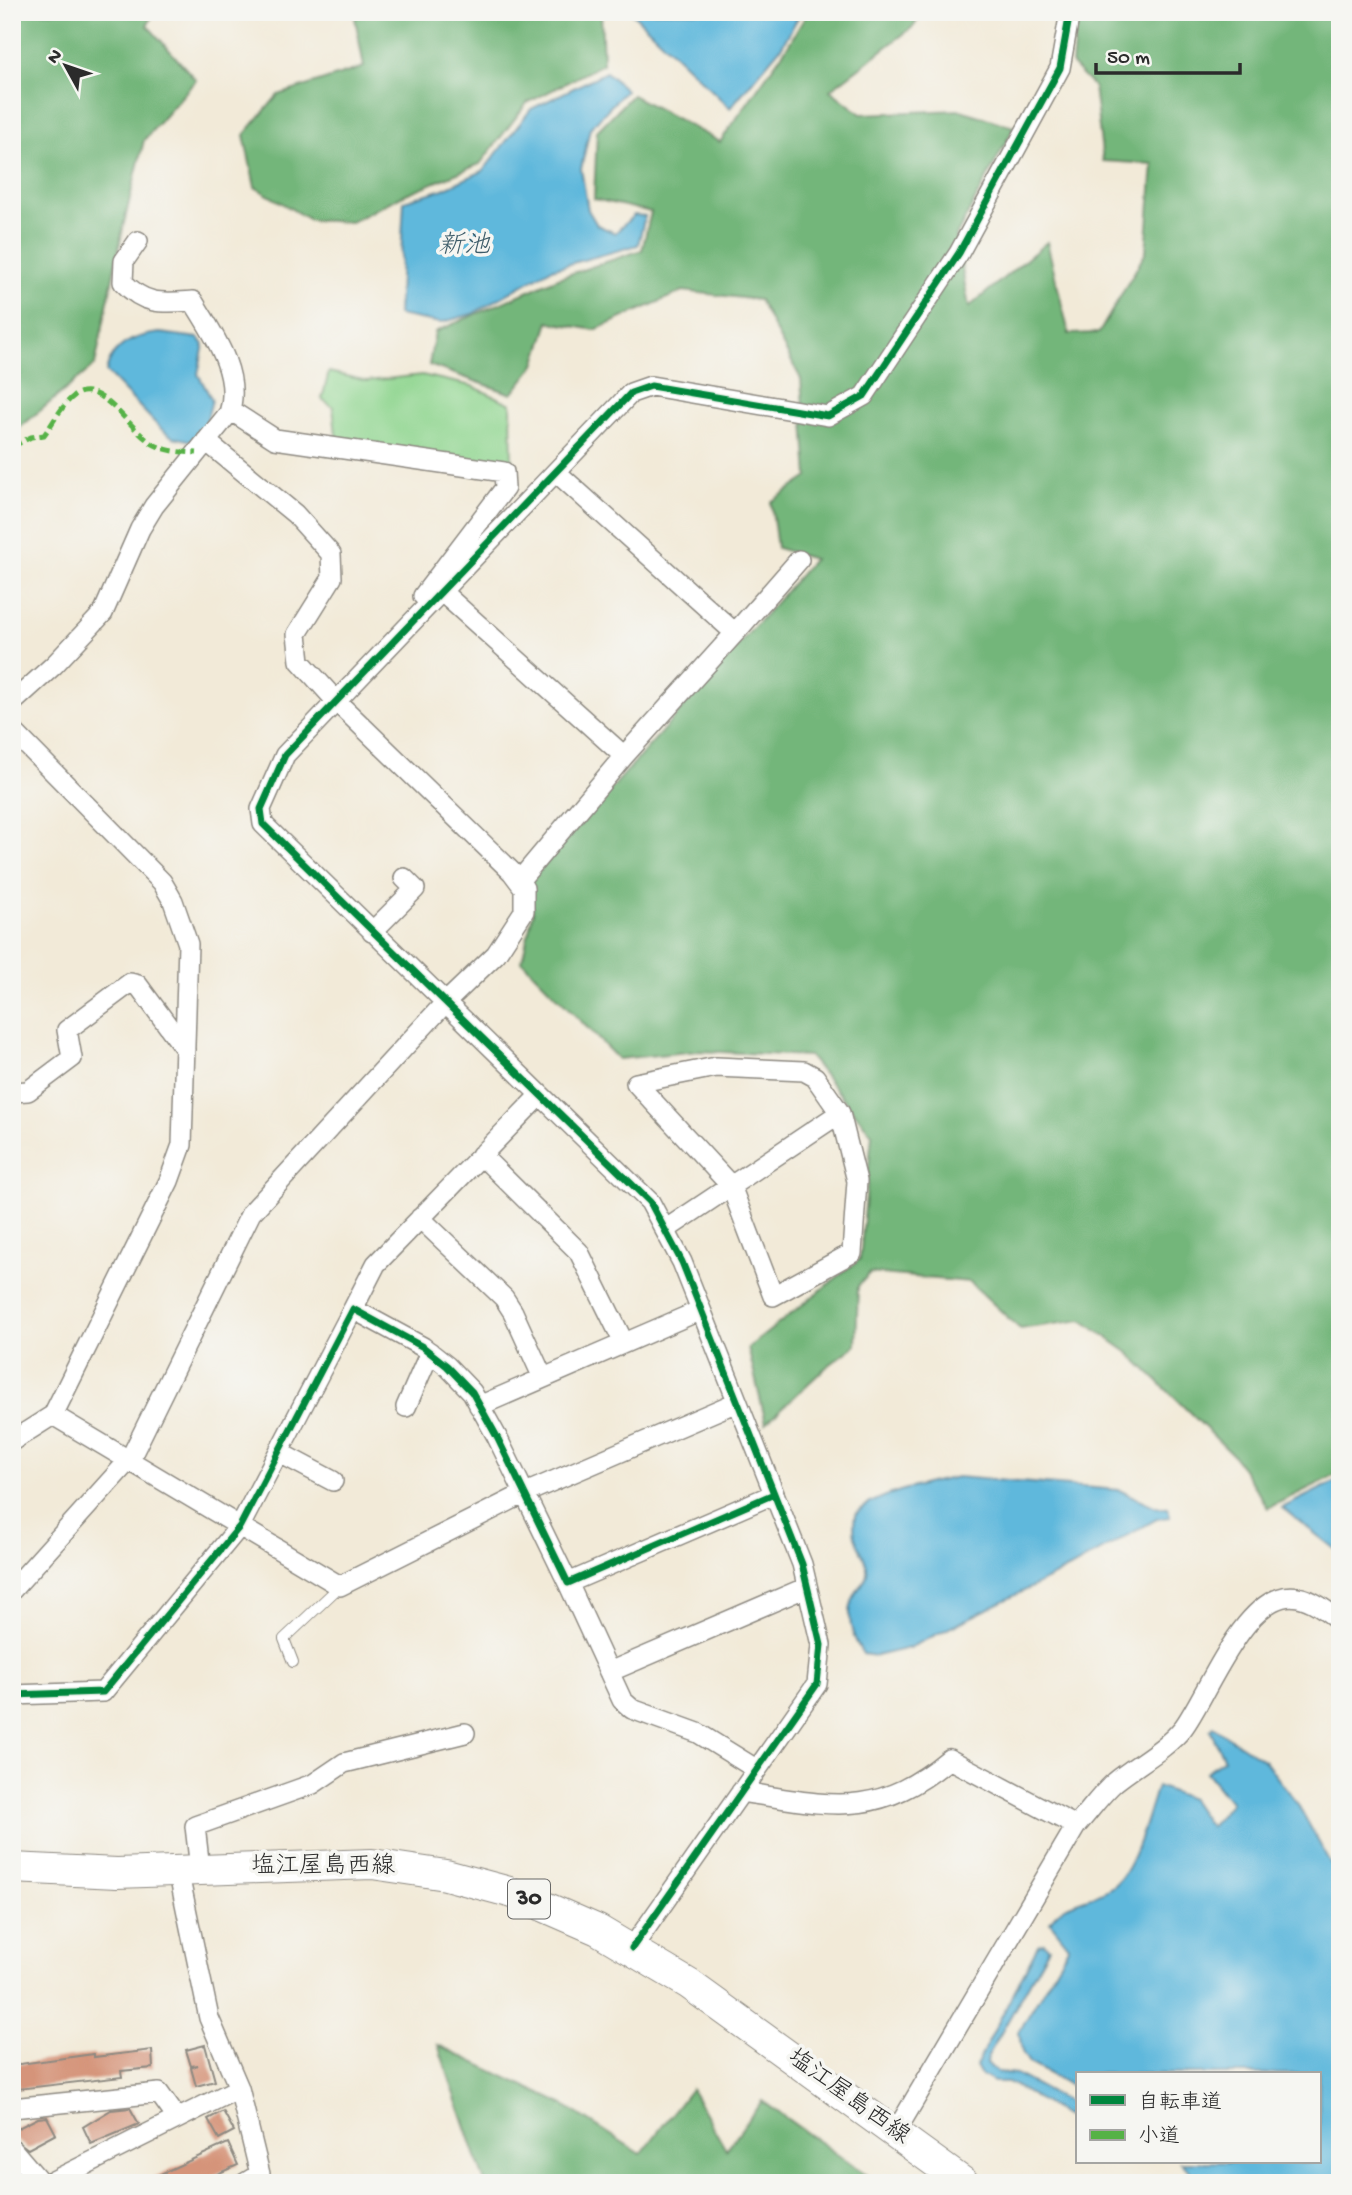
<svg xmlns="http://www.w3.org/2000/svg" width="1352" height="2195" font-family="'Gochi Hand','Klee One',sans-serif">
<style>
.green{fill:#8fd58f;stroke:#5d805d;stroke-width:2}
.forest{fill:#73b67a;stroke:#4f7052;stroke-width:2}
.water{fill:#5fb8dc;stroke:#457284;stroke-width:2}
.building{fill:#d5947a}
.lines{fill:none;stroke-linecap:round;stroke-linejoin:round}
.service-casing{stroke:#8e8a82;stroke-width:12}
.minor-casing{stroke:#8e8a82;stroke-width:22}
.primary-casing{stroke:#8e8a82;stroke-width:32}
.service{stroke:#fff;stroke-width:10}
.minor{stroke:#fff;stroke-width:19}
.primary{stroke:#fff;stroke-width:30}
.quiet{stroke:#56b246;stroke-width:5;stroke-dasharray:10 5;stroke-linecap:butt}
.cycleway-casing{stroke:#f6f6f2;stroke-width:11}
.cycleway{stroke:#00873e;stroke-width:7}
.labels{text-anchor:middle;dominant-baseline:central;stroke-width:7;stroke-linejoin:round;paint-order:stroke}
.shield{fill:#f6f6f2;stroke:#686867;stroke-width:2}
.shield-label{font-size:23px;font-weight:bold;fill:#2b2b2b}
.street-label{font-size:24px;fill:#2b2b2b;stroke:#f6f6f2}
.water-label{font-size:26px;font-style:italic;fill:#3d5c69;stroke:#f6f6f2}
</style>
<rect width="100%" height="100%" fill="#f6f6f2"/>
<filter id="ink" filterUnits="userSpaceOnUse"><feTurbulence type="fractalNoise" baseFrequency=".0143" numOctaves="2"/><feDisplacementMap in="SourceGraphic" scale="14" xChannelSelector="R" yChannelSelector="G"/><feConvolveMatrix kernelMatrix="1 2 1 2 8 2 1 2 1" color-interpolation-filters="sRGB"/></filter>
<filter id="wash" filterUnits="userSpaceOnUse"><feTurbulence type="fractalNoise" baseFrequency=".00686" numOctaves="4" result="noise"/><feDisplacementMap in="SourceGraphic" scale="28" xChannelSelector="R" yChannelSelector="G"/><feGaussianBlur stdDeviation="1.57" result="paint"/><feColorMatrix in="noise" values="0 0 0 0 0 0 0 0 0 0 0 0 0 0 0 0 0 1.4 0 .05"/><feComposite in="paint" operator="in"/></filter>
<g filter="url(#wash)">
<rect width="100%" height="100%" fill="#f2ead8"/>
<path class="green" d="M329 372 367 381 422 375 472 386 511 404 512 466 337 444 333 407 322 399Z"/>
<path class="forest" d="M12 12H155L147 25 196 80 144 140 124 223 95 365 12 434Z
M354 12H601L603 64 527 103 480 164 401 196 351 222 310 220 255 187 244 135 278 95 364 67Z
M808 12H922L914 26 830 90 861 114 961 110 1014 127 956 236 969 307 1047 242 1069 334 1099 333 1146 252 1153 164 1103 161 1094 87 1072 65 1077 12H1340V1473L1268 1508 1235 1457 1129 1353 1082 1320 1020 1329 970 1282 870 1273 858 1286 856 1345 824 1369 766 1423 748 1348 860 1259 872 1134 809 1056 698 1051 618 1059 522 961 533 913 530 881 814 559 777 548 771 502 808 477 801 379 759 300 683 291 595 330 549 322 535 365 512 394 429 365 435 332 558 278 642 250 651 212 594 199 597 131 632 95 720 142 789 44Z
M438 2045 564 2105 641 2154 691 2089 726 2150 762 2101 877 2183H485Z"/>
<path class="water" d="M631 12H801L782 46 730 108Z
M606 72 626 90 590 128 581 169 588 210 597 225 615 233 634 215 645 216 638 245 551 269 472 314 440 323 398 315 404 201 443 189 483 171 531 109Z
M160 333 198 338 204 344 198 374 212 400 204 431 196 442 173 437 161 429 106 372C112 345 133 336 160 333Z
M957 1477 1119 1490 1156 1507 1168 1508 1170 1517 1157 1519 1070 1568 909 1648 876 1656 863 1654C852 1637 845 1617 854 1597 858 1586 869 1581 867 1568 862 1545 851 1545 855 1515 873 1494 929 1483 957 1477Z
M1340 1479V1553L1282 1508Z
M1213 1727 1265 1761 1300 1808 1340 1881V2183H1200L1181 2162H1319V2074H1077V2089L1029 2063 1022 2052 1019 2032 1069 1946 1050 1922C1063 1898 1094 1902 1114 1885 1135 1868 1148 1813 1157 1786L1191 1799 1210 1827 1231 1803 1206 1772 1224 1759 1210 1730Z
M1044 1943 1049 1948 988 2056 987 2063 996 2072 1016 2074 1077 2107V2122L1008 2082H993L981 2075 976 2066 1038 1945Z"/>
<g id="blocks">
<path class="building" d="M205 2045 215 2081 196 2086 191 2068 197 2065 191 2066 186 2050Z
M152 2050 153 2068 121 2071 122 2077 18 2089V2081L12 2082V2065L94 2054V2057Z
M130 2108 139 2124 91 2144 83 2127 111 2110Z
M223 2111 234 2131 219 2139 208 2119Z
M47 2117 56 2134 28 2149 12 2137V2131L38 2118Z
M228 2143 238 2165 210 2177 213 2183H141Z"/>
</g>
</g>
<g filter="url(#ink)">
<use href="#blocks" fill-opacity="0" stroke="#8e8a82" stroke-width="2"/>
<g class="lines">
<defs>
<path id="service" d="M293 1662 284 1639 340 1586"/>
<path id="minor" d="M230 410 275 439 504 472 505 488 423 596
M442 592 624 756
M735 633 799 560
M12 703 54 665 103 613 140 529 154 506 229 413C242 374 213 334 193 301 163 303 145 306 123 282L124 261 138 241
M12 730 162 882 173 901 188 944 182 1145 169 1181 53 1415
M519 881 624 756 735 633 556 472
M372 932 415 889 404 878
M12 1092 28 1091 72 1058 67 1030 130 983 138 985 185 1049
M481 1155 579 1252 624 1343
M420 1218 504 1298 513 1312 543 1378
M665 1230 840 1113 857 1181 852 1253 773 1296 731 1186 636 1083 716 1067 804 1071 815 1077 840 1113
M353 1309 376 1264 540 1095
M479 1406 701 1310
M406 1407 430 1352
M12 1441 53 1415 340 1586 523 1494 737 1402
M280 1453 333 1481
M568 1583 622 1700 632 1709 698 1733 756 1769
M12 1590 130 1459 251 1213 445 1003 496 954 524 911V888L512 872 337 702 300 661 297 634 332 578 331 554 295 514 206 441
M609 1672 807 1587
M12 1695 103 1692 240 1526 353 1309 423 1347 447 1366 472 1392 497 1437 568 1583 774 1494
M741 1792C829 1805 875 1821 949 1759L1076 1826
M200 1869 195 1826 313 1784 344 1763 465 1733
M178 1870 209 2018 239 2088 260 2174 245 2183
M632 1948 817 1684 821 1645 802 1564 682 1262 650 1202 263 824 261 809 285 755 631 393 651 386 828 416 864 396 959 253 1060 68 1070 12
M12 2108 159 2093 177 2118
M895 2133 1076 1826C1089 1812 1101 1794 1115 1782 1137 1764 1165 1750 1183 1728 1207 1697 1247 1586 1298 1597 1314 1600 1328 1612 1340 1621
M12 2149 41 2183
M49 2183 239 2088"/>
<path id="primary" d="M12 1868 117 1873 372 1864 446 1875 513 1893 598 1930 689 1984 964 2183"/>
</defs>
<use href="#service" class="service-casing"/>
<use href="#minor" class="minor-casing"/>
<use href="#primary" class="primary-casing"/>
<use href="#service" class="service"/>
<use href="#minor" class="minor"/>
<use href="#primary" class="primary"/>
<path class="quiet" d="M12 447 31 437 44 435C53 423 62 405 74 396 100 376 131 433 155 445 169 452 182 452 197 453"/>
<defs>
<path id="cycleway" d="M12 1695 103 1692 240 1526 353 1309 423 1347 447 1366 472 1392 497 1437 568 1583 774 1494
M632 1948 817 1684 821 1645 802 1564 682 1262 650 1202 263 824 261 809 285 755 631 393 651 386 828 416 864 396 959 253 1060 68 1070 12"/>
</defs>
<use href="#cycleway" class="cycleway-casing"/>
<use href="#cycleway" class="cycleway"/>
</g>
</g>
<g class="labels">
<rect class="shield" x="508" y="1879.5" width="42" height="39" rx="5"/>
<g class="shield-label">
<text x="529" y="1899">30</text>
</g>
<g class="street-label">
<text x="323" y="1867">塩江屋島西線</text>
<text transform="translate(848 2098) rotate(36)">塩江屋島西線</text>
</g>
<g class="water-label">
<text x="464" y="247">新池</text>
</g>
</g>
<rect width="1352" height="2195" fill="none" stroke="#f6f6f2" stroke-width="42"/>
<rect x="1076" y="2072" width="245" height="91" fill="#f6f6f2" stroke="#a5a5a2" stroke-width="2"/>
<rect x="1090" y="2095" width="35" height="10" fill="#00873e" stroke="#a5a5a2" stroke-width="2"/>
<text x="1138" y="2108" font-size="21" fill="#2b2b2b">自転車道</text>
<rect x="1090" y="2130" width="35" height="10" fill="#56b246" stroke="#a5a5a2" stroke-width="2"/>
<text x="1138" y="2142" font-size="21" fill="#2b2b2b">小道</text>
<g transform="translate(66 66) rotate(310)" stroke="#f6f6f2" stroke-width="5" paint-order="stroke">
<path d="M0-5L12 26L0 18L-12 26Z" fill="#2b2b2b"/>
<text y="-10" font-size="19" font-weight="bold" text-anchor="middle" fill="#2b2b2b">N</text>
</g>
<path d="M1096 63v10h144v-10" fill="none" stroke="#2b2b2b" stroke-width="3.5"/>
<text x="1107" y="63" font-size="21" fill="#2b2b2b" stroke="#f6f6f2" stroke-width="5" paint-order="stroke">50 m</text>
</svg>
